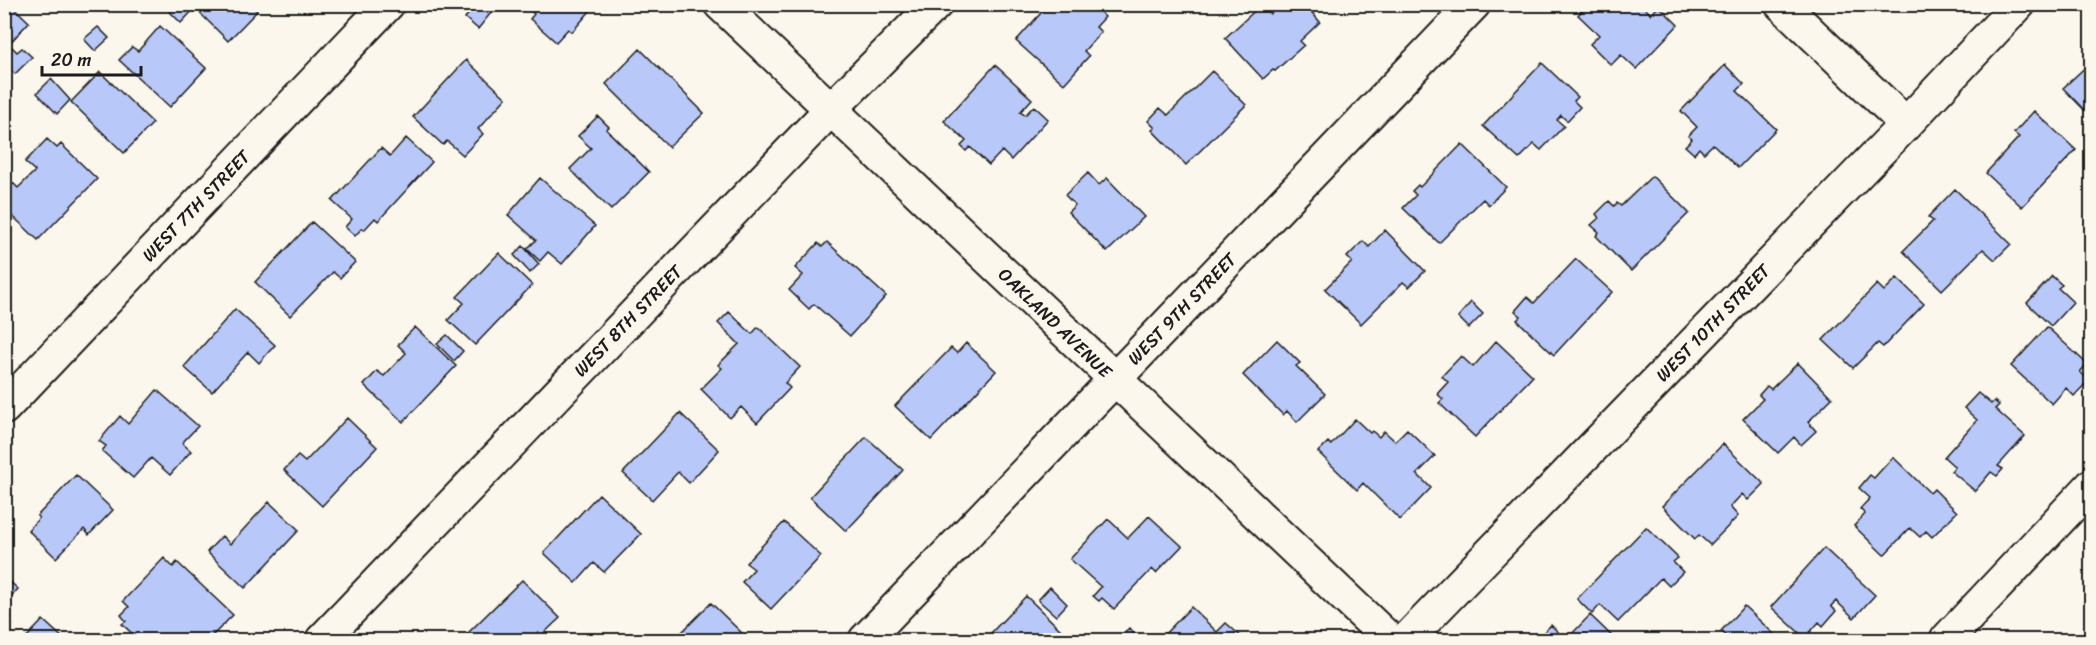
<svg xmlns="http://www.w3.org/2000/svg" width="2096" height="645" font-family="Sriracha,sans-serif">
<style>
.building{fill:#b8c8f9;stroke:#1c1c1c;stroke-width:1.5}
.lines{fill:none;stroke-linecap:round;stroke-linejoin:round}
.street-casing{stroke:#1c1c1c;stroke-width:36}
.street{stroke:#fbf7ec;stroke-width:32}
.labels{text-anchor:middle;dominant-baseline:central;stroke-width:6;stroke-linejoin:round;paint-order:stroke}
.street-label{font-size:18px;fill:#1c1c1c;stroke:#fbf7ec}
</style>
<rect width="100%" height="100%" fill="#fbf7ec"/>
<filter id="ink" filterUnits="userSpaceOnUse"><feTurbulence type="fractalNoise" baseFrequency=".0167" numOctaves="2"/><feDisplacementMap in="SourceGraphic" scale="12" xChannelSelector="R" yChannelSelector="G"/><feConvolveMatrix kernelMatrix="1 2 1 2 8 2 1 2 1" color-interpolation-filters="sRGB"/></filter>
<g filter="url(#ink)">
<path class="building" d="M4 4H10L29 22 9 44 17 52 22 48 32 57 15 74 4 64Z
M162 4H250L257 11 228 41 195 8 181 23Z
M477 4H498L478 29 465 18Z
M524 4H596L572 32 568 29 556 42 530 19 534 14Z
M1049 4H1092L1105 17 1096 27 1101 32 1084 51 1089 56 1064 84 1016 41Z
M1280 4H1312L1313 6 1309 9 1320 22 1300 41 1304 45 1275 71 1273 70 1263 79 1225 38 1261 5 1270 14Z
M1588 4H1640L1651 14 1659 6 1678 25 1636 69 1621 55 1611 65 1590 44 1599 35 1578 15Z
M160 26 206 68 170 107 119 60 132 47 138 51Z
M98 27 109 38 95 51 84 39Z
M640 49 704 113 669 147 606 84Z
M466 60 506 98 478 129 483 134 463 155 447 141 443 145 413 117Z
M2092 61V118L2063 88Z
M1542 63 1578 97 1574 101 1580 107 1567 121 1561 115 1557 120 1564 126 1541 150 1534 144 1519 159 1483 126Z
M995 65 1032 99 1020 112 1025 115 1034 106 1048 119 1011 160 1002 151 989 165 970 147 966 151 961 146 966 141 944 121Z
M1725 65 1744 84 1737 91 1776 129 1738 168 1713 144 1704 153 1699 148 1694 154 1685 146 1692 139 1688 136 1697 127 1681 111Z
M1212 71 1246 105 1186 165 1152 130 1155 128 1148 121 1160 108 1168 115Z
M100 72 153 123 124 153 71 102Z
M51 79 70 100 57 114 37 93Z
M2034 111 2076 150 2022 207 1986 173 2019 137 2014 133Z
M598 116 609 127 606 129 649 172 611 210 570 169 591 148 578 136Z
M406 138 432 162 378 221 375 218 364 230 362 228 355 236 345 227 352 219 332 201 381 148 390 156Z
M47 139 57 148 61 144 97 179 38 240 4 208V192L13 183 18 188 35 171 25 162Z
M1462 144 1506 187 1489 205 1483 199 1439 243 1403 208 1416 195 1412 191 1418 185 1420 187Z
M1088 173 1099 185 1107 178 1144 217 1107 252 1068 212 1075 205 1065 195Z
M1652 176 1689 213 1631 271 1596 236 1599 232 1591 225 1599 218 1596 214 1609 201 1614 206 1617 203 1621 206Z
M540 178 595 226 562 264 548 252 540 261 527 249 536 240 508 215Z
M1955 189 2011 244 1995 260 1983 249 1942 290 1903 251 1933 221 1928 217Z
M312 222 355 262 340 278 333 272 290 316 255 282Z
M1385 230 1425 271 1409 287 1403 282 1361 324 1325 289 1352 262 1347 257 1363 241 1369 247Z
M827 242 886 296 850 336 814 304 809 309 789 290 803 275 795 268 818 243 822 247Z
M523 246 539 264 530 273 514 255Z
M499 253 532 285 475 345 448 320 464 303 457 297Z
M1576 259 1612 292 1554 355 1517 320 1521 316 1515 311 1527 297 1534 303Z
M2052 276 2062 285 2058 288 2073 302 2051 326 2027 303Z
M1897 278 1924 304 1883 347 1878 343 1853 368 1823 340 1877 284 1884 291Z
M1471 302 1483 314 1469 328 1458 317Z
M235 309 275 345 259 363 248 352 212 392 184 367Z
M729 312 752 334 758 327 800 367 785 383 790 388 757 423 741 407 730 418 701 389 722 368 718 365 739 344 718 323Z
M415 327 456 366 403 422 364 385 377 371 384 376 406 353 398 345Z
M2047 327 2087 364 2080 372 2089 380 2074 396 2066 388 2052 404 2011 366Z
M447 335 463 351 454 361 437 344Z
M1277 340 1300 363 1296 366 1325 394 1297 422 1287 411 1283 415 1243 375Z
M1496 341 1533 376 1475 437 1439 403 1443 399 1437 394 1448 382 1442 376 1461 356 1473 367Z
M966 343 996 371 931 440 895 406 951 348 957 353Z
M1798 363 1832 398 1808 422 1816 431 1801 445 1794 437 1778 453 1743 419 1763 399 1759 395 1767 386 1771 389Z
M157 390 198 426 182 443 191 451 170 475 151 458 133 478 102 451 106 446 99 441 120 416 128 424Z
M1978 393 1991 404 1994 401 1999 405 1995 409 2025 436 1998 466 2003 469 1997 476 1991 472 1975 491 1951 471 1955 467 1944 457 1977 420 1964 408Z
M680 413 719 450 689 483 678 472 652 500 623 473Z
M347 418 377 447 322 506 284 470 298 456 305 462Z
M1355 419 1370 433 1372 431 1379 437 1384 431 1395 441 1407 429 1435 456 1417 474 1431 488 1400 520 1363 483 1357 490 1318 452 1328 442 1331 445Z
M866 437 903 470 846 531 810 497Z
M1723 444 1764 484 1748 500 1742 494 1730 507 1738 516 1710 545 1699 535 1695 539 1662 506Z
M1893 457 1930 493 1934 489 1957 512 1932 537 1926 531 1920 537 1910 528 1884 555 1854 526 1865 514 1860 509 1870 498 1859 488 1870 475 1874 478Z
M76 475 113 510 89 535 84 529 56 558 28 530 39 518 37 516Z
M599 494 641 534 604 572 594 563 576 583 544 553Z
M269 502 299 530 245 588 207 552 222 536 230 544Z
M1149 516 1182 546 1156 573 1152 569 1114 609 1102 598 1099 601 1093 596 1101 587 1070 559 1108 519 1128 538Z
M784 522 821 556 771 609 742 582 754 569 746 563Z
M1646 527 1678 558 1673 562 1683 572 1669 586 1661 578 1618 622 1600 605 1592 614 1577 599Z
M1824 548 1875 595 1854 618 1836 601 1831 606 1836 611 1823 626 1819 622 1805 638 1771 607Z
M164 558 173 567 177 562 233 615 208 640H139L122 624 126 621 121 615 129 607 123 601Z
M4 576 18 589 4 604Z
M522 580 560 618 542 635 547 640H473L467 634Z
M1050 587 1067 604 1056 616 1038 600Z
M1026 596 1069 638 1066 640H995L997 639 991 633Z
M711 603 746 637 742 640H674Z
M1744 606 1776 636 1771 640H1731L1721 631Z
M1191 607 1217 632 1226 623 1245 640H1159Z
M1590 615 1616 640H1536L1551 625 1566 640Z
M4 617 13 625 4 633Z
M43 620 65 640H24Z
M1129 628 1139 640H1116Z"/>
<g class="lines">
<defs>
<path id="street" d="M720 4 1390 640
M1781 4 1906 124
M4 408 388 4
M322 640 831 109 936 4
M865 640 1474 4
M1406 640 1906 124 2019 4
M1946 640 2092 485"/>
</defs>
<use href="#street" class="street-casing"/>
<use href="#street" class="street"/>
</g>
</g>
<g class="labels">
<g class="street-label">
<text transform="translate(196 206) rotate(-46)">WEST 7TH STREET</text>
<text transform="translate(1182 309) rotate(-46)">WEST 9TH STREET</text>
<text transform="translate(628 321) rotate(-46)">WEST 8TH STREET</text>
<text transform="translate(1055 323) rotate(44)">OAKLAND AVENUE</text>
<text transform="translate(1713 323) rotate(-46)">WEST 10TH STREET</text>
</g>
</g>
<rect width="2096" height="645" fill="none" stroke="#fbf7ec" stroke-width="24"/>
<rect x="12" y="12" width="2072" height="621" fill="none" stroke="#1c1c1c" stroke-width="2" filter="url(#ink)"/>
<path d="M42 66v9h99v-9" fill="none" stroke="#1c1c1c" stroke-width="3"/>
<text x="51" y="66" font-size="18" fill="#1c1c1c" stroke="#fbf7ec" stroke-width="4.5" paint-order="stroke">20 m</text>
</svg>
